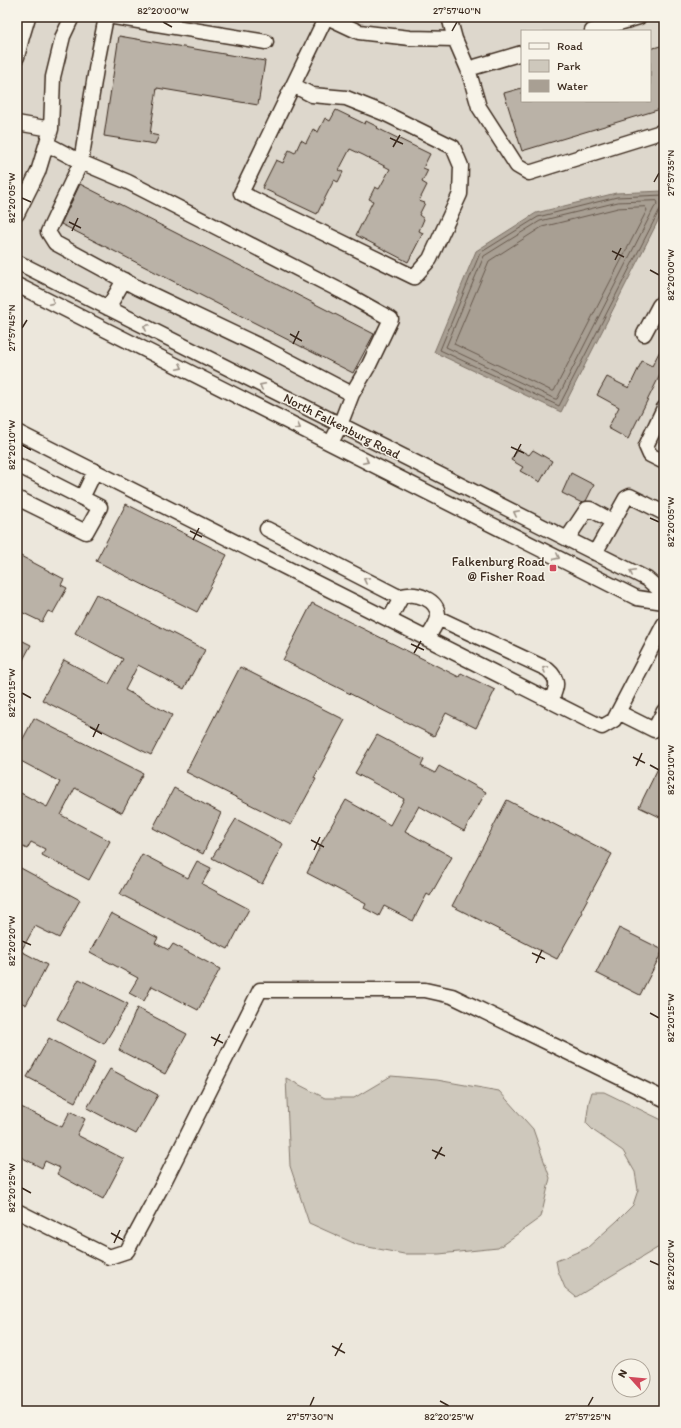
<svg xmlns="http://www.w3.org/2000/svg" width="681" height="1428" font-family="Itim,sans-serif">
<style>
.built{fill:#ddd7cc;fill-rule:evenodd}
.green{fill:#cec8bc;stroke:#84796d}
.water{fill:#a89f93;stroke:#7c7064}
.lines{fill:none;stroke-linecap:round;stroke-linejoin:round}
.shore{stroke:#67594d;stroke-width:1}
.building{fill:#bab2a7;stroke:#3b2a1e}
.minor-casing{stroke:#3b2a1e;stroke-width:17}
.minor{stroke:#f7f3e8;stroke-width:14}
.oneway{stroke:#998e83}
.ticks{fill:none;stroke:#3b2a1e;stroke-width:1.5}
.poi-dot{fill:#d1495b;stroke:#f7f3e8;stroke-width:1.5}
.labels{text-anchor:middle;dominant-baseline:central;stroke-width:3;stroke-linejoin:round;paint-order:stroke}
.street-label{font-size:13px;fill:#3b2a1e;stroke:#f7f3e8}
.poi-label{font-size:13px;fill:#3b2a1e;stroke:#f7f3e8;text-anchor:end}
.neatline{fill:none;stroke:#3b2a1e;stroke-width:1.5}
.ticks-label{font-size:10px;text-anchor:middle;fill:#3b2a1e}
</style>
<rect width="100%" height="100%" fill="#ece7dc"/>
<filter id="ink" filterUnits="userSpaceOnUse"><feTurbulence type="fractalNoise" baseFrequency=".025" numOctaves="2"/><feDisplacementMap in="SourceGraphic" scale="8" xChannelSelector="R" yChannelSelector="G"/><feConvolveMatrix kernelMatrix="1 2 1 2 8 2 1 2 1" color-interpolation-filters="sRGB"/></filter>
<g filter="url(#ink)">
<path class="built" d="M17 17H65L45 127 33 169 17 200Z
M79 17H313L357 37 360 26 340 17H664V191L616 193 536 213 477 251 434 351 561 412 664 209V586L17 256V227L44 174 60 79 69 39ZM522 31H650V101H522Z
M17 269 332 427 328 435 17 279Z
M343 433 644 584 657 595 639 592 339 441Z"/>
<path class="green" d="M391 1076 437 1080 499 1091 533 1129 550 1178 541 1217 498 1248 439 1254H404L358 1245 309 1223 290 1166 286 1078 325 1098H354Z
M592 1092H604L664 1121V1244L576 1297 565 1288 558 1271 556 1261 587 1248 617 1221 633 1205 638 1190 635 1172 623 1151 594 1131 586 1123 589 1102Z"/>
<path class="water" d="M664 191V209L561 412 434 352 476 251 536 213 616 193Z"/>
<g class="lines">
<path class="shore" d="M664 195 617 197 538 217 480 253 440 350 559 406 659 211 661 208H664
M657 201 658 203 654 208 557 399H555L446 347 484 256 540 221 618 202Z
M645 207 647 210 554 391H552L454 344 489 261 542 227 618 208Z"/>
</g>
<path class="building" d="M119 36 265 61 258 105 157 88 150 134 159 136 155 144 104 136Z
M664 45V108L522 151 504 93 522 88V101H650V49Z
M336 110 365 124 366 121 378 127 377 128 430 154 423 168 428 170 422 182 427 185 419 201 425 203 419 215 424 219 419 231 423 233 408 262 356 235 373 201 369 199 375 187 379 189 390 169 363 155 350 149 339 170 343 172 338 182 334 180 317 214 262 188 276 160 283 163 289 150 295 153 301 140 306 143 313 129 318 132 325 118 330 121Z
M80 184 374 334 353 373 61 224Z
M664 343V367L628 439 608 428 619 407 597 395 607 377 629 388 642 361 652 366Z
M518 449 529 455 533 450 552 461 540 482 520 471 523 467 511 460Z
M571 473 594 485 586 501 582 503 562 493Z
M126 504 227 555 197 612 96 561Z
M17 554 64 579 61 585 67 588 53 613 48 611 42 622 17 610Z
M96 594 205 650 184 689 138 665 125 690 172 715 151 755 42 700 64 660 109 684 123 659 75 633Z
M312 603 459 677 461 673 495 690 476 728 446 713 434 736 283 660Z
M17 638 31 645 17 671Z
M240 667 345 720 314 778 316 779 291 825 186 772Z
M34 718 143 773 122 813 75 788 61 815 110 841 89 880 42 855 45 849 31 842 27 849 17 844V791L47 807 60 782 17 759V750Z
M377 735 424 760 421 766 435 773 439 766 486 792 464 831 419 806 405 831 452 857 430 896 427 894 413 921 384 906 379 916 364 908 366 904 307 873 323 840 346 800 390 825 404 799 355 773Z
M664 756V819L639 807Z
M174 788 221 813 203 854 153 828Z
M507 800 612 854 581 911 583 912 557 959 452 906Z
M236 819 283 844 262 884 212 858Z
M142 854 188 878 197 861 211 868 202 884 249 909 228 949 120 894Z
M17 866 80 900 59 938 35 926 21 951 47 965 26 1005 17 1000Z
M111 913 158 938 155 943 169 950 173 944 220 969 198 1010 152 986 144 1001 129 993 138 978 90 952Z
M619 928 663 950 640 995 596 973Z
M79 979 128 1004 104 1044 57 1019Z
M137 1008 187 1034 165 1074 119 1050Z
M49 1038 95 1063 75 1102 27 1077Z
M110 1069 158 1095 136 1134 87 1108Z
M17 1105 62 1127 70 1111 85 1119 77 1135 124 1159 103 1199 57 1174 60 1168 45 1161 42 1168 17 1155Z"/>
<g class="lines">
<defs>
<path id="minor" d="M106 17 97 63 81 162 128 182 341 291 391 319 369 365 352 394
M114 17 266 42
M327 17 359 32 410 38 455 39 468 69 479 107 517 166 529 173 664 131
M449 17 455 39
M592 31 639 17
M17 57 22 37 28 17
M468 69 522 53
M293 85 312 95 346 98 386 114 453 147 461 166 460 194 430 259 414 277 241 193 326 17
M17 123 51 129
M47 144 81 162 48 232 55 243 138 288 266 349 352 394 340 425 331 443
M17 214 38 172 51 129 53 77 63 36 72 17
M17 262 647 579 664 594
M17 285 637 598 664 602
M108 308 124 280
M644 334 659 306 664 300
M664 408 646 446 650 455 664 462
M17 432 602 727 614 720 664 624
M17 465 100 507 86 532 17 498
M82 498 95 471
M267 529 401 598
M567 539 587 509H590L612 521
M595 553 626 498 630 496 664 513
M438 618 547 669C560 680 557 687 551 701
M389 620 402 596C416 592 438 599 438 616 438 623 430 633 427 639
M618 712 654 730 664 711
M17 1211 109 1257 127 1251 164 1182 260 990H425L452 996 664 1099"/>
</defs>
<use href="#minor" class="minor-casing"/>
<use href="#minor" class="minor"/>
</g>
<defs><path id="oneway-chevron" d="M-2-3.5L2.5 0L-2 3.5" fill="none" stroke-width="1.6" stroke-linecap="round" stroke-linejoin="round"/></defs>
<g class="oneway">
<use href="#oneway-chevron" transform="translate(52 302) rotate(27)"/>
<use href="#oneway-chevron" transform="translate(146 327) rotate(-153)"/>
<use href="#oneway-chevron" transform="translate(180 367) rotate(27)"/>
<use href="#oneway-chevron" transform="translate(262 386) rotate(-153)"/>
<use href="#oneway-chevron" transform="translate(298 427) rotate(27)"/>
<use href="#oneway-chevron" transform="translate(366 461) rotate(27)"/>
<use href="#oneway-chevron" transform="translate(516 513) rotate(-153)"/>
<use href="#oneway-chevron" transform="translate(557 557) rotate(27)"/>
<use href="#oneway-chevron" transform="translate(632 572) rotate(-153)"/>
<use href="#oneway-chevron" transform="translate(366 580) rotate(-153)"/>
<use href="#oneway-chevron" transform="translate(545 669) rotate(-151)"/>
</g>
</g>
<path class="ticks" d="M163 22 172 27M452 31 457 22M390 138 403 144M393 147 400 135M654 182 659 173M22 198 31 202M69 222 81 228M72 231 78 218M612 251 624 257M615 260 621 248M650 270 659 275M22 328 27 320M290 334 302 341M293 344 299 331M22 445 31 450M511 447 524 453M514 457 521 444M650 518 659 522M190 531 202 537M193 540 199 528M411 644 424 650M414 653 421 641M22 693 31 698M90 727 102 734M93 737 99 724M633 757 645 763M650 765 659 770M636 766 642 753M311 840 324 847M314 850 320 837M22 941 31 945M532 953 545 959M536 963 542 950M650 1013 659 1018M211 1037 223 1043M214 1046 220 1034M432 1150 445 1156M435 1159 442 1147M22 1188 31 1193M111 1233 123 1240M114 1243 120 1230M650 1261 659 1265M332 1346 345 1353M335 1356 342 1343M440 1401 449 1406M310 1406 314 1397M588 1406 593 1397"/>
<rect class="poi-dot" x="549" y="564" width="8" height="8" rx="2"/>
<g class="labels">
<g class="street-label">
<text transform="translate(342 426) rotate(27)">North Falkenburg Road</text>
</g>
<g class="poi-label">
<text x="545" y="561">Falkenburg Road<tspan x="545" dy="15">@ Fisher Road</tspan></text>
</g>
</g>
<rect width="681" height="1428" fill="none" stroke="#f7f3e8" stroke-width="44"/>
<rect x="521" y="30" width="130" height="72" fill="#f7f3e8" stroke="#aca397"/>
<rect x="529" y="43" width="20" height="6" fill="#f7f3e8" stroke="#aca397"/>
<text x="557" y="50" font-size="12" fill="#3b2a1e">Road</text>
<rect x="529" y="60" width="20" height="12" fill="#cec8bc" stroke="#aca397"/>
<text x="557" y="70" font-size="12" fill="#3b2a1e">Park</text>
<rect x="529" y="80" width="20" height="12" fill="#a89f93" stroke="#aca397"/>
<text x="557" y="90" font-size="12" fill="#3b2a1e">Water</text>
<g transform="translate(631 1378) rotate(297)"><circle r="19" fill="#f7f3e8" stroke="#aca397"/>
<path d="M0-3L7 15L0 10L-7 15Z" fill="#d1495b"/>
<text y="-6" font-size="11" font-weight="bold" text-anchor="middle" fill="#3b2a1e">N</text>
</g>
<rect x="22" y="22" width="637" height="1384" class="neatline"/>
<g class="ticks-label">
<text x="163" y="14">82°20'00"W</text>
<text x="457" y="14">27°57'40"N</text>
<text transform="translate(670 173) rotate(-90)" y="4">27°57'35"N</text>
<text transform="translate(11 198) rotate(-90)" y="4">82°20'05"W</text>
<text transform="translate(670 275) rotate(-90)" y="4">82°20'00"W</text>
<text transform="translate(11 328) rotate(-90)" y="4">27°57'45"N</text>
<text transform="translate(11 445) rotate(-90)" y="4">82°20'10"W</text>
<text transform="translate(670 522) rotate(-90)" y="4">82°20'05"W</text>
<text transform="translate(11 693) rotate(-90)" y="4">82°20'15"W</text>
<text transform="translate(670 770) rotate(-90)" y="4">82°20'10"W</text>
<text transform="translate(11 941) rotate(-90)" y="4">82°20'20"W</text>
<text transform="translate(670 1018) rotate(-90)" y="4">82°20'15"W</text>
<text transform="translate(11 1188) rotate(-90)" y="4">82°20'25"W</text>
<text transform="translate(670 1265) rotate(-90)" y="4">82°20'20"W</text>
<text x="310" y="1420">27°57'30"N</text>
<text x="449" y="1420">82°20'25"W</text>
<text x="588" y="1420">27°57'25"N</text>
</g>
</svg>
